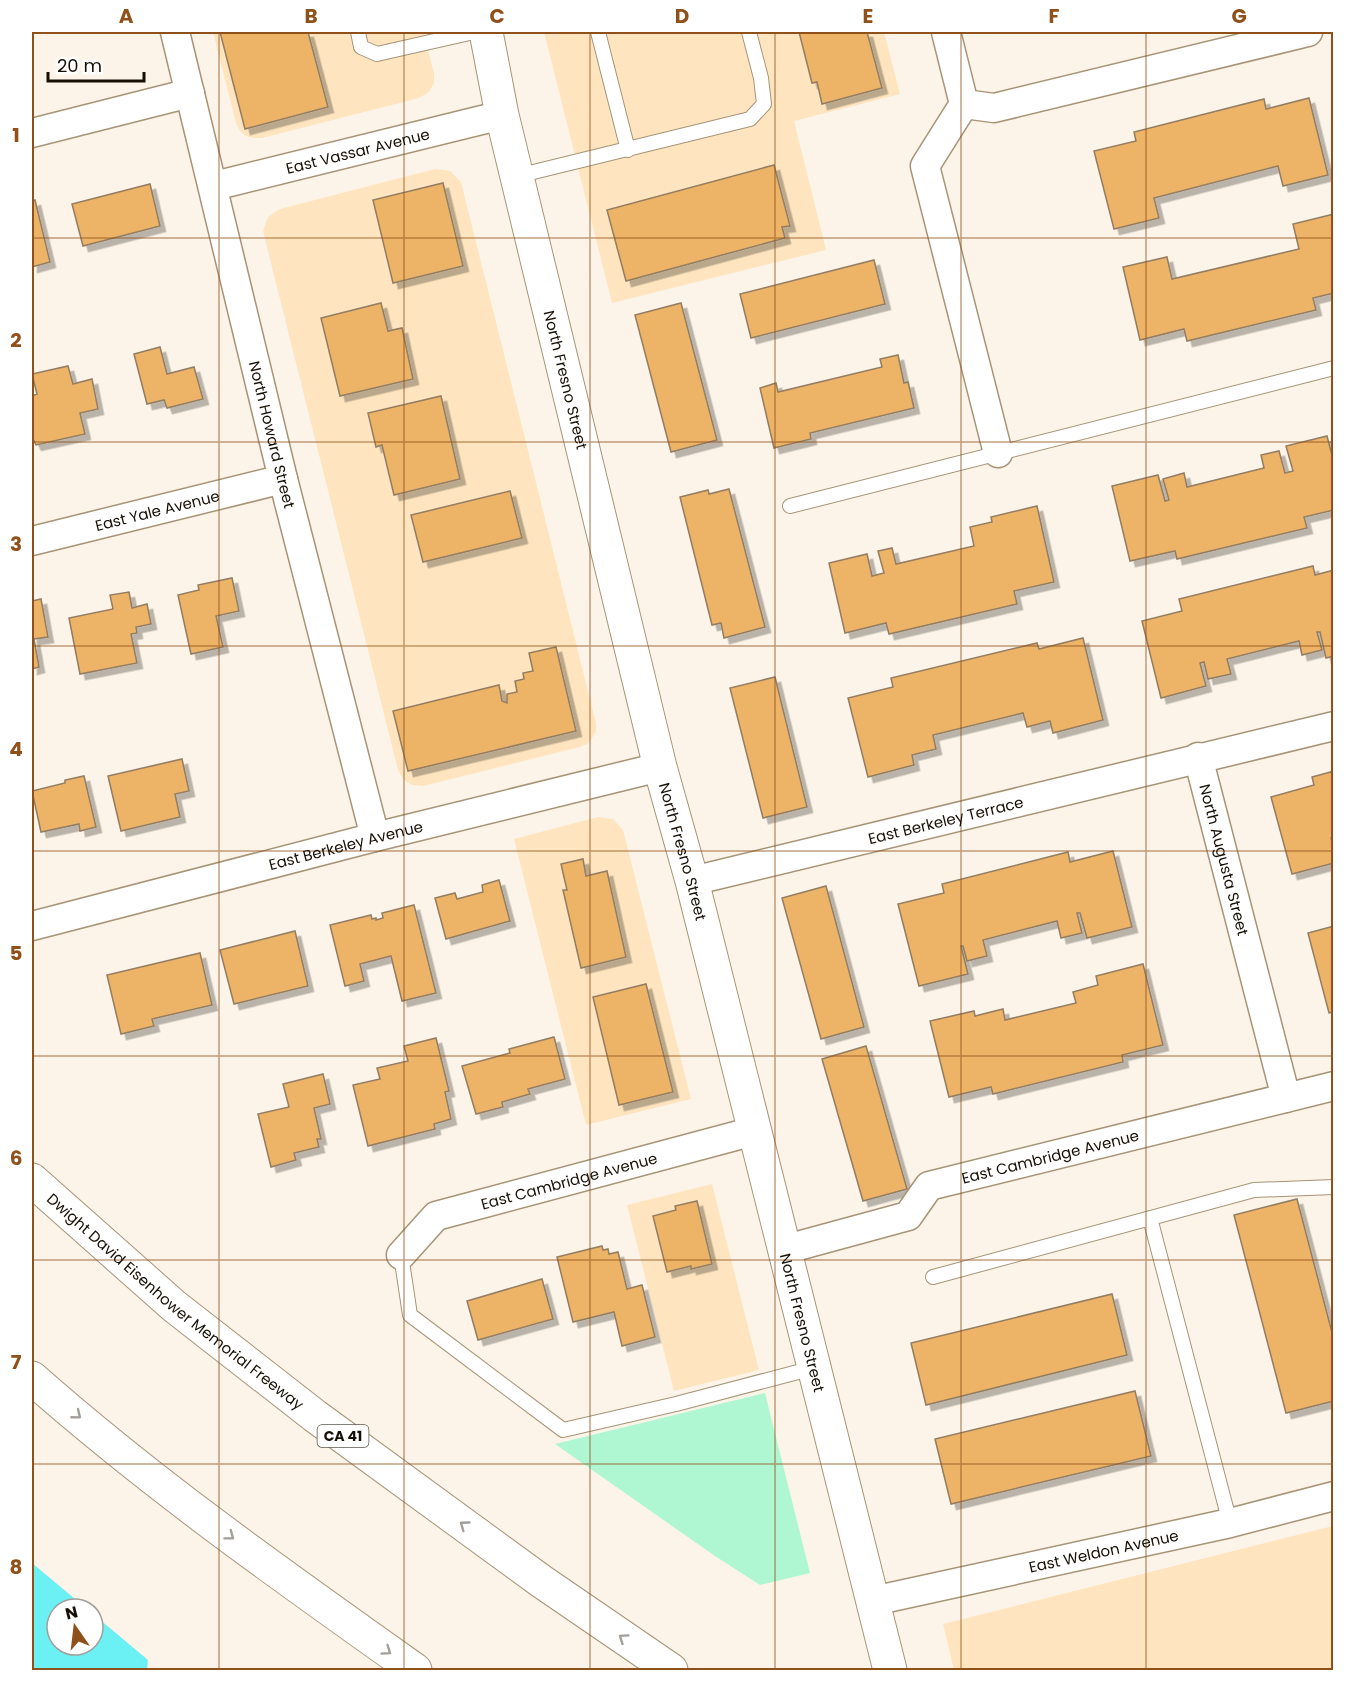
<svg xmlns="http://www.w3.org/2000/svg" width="1365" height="1702" font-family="Poppins,sans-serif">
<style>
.built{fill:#fee5bf}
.green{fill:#aff6d3}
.water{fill:#6bf0f4}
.building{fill:#edb366;stroke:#937d63;stroke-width:1.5;filter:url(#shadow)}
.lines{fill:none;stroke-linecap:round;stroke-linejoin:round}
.lane-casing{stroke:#a79477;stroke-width:16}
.street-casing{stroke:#a79477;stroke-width:31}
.secondary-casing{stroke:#a79477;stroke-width:35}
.highway-casing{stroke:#a79477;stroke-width:35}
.lane{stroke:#fff;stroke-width:14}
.street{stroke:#fff;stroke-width:28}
.secondary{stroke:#fff;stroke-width:33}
.highway{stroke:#fff;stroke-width:33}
.oneway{stroke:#a29f9b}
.grid{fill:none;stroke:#905019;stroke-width:1.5;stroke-opacity:0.55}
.labels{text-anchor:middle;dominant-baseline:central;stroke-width:4.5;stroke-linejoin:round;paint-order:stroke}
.shield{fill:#fff;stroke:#5c5750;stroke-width:1.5}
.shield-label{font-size:14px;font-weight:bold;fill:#160f05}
.street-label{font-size:15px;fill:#160f05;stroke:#fff}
.neatline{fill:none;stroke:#905019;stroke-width:2}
.grid-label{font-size:20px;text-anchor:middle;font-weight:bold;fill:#905019}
</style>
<defs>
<filter id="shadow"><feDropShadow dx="5.5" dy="5.5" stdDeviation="0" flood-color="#0004"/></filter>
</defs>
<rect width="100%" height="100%" fill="#fcf4e8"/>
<path class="built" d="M213 32H423L434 73V83L429 92 419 98 262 138H254L246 136 240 131 236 123Z
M544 32H884L900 94 794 121 826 250 612 303Z
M435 169 450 171 461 182 596 723V731L592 738 587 744 580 747 423 786 412 785 403 779 398 770 263 231 268 217 280 209Z
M598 817 613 819 623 830 691 1099 586 1125 514 839Z
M712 1184 759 1370 674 1391 627 1205Z
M1333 1526V1670H954L943 1624Z"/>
<path class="green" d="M765 1393 810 1573 760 1585 715 1556 555 1444Z"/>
<path class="water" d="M32 1563 87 1609H57V1645H93V1614L148 1660 147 1670H32Z"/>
<path class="building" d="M220 32H308L328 107 245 129Z
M799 32H867L882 88 822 104 817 82 812 83Z
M1309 98 1328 175 1283 186 1278 166 1154 198 1159 218 1114 229 1094 151 1136 141 1134 132 1264 99 1266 109Z
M774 165 790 226 782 227 785 238 626 281 607 210Z
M443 183 463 266 393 283 373 200Z
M150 184 160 226 83 246 72 204Z
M35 200 50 262 32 267V201Z
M1334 214V293L1313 298 1316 310 1187 341 1184 329 1140 340 1123 267 1167 257 1172 279 1299 249 1293 224Z
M874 260 885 304 751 338 740 294Z
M381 303 388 331 402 328 413 379 340 396 321 318Z
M681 303 717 440 671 452 635 315Z
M160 347 167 374 194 367 203 399 167 408 164 400 147 404 134 354Z
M898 355 904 383 908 382 914 408 810 433 811 439 774 448 760 388 776 383 778 392 882 367 880 359Z
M68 366 73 384 92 379 98 409 80 413 85 434 36 445 32 437V396L37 394 32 374Z
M441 396 460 479 394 495 382 445 376 447 368 413Z
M1327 436 1334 463V510L1304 517 1307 528 1177 559 1175 551 1130 561 1112 486 1158 475 1165 501 1169 500 1163 479 1184 473 1187 487 1264 468 1261 455 1279 451 1285 473 1293 471 1286 446Z
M729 489 765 627 724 638 721 623 712 625 680 497 708 490 709 494Z
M510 491 522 538 423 562 411 515Z
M1037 506 1054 582 1014 591 1017 604 889 634 886 623 845 633 829 563 867 554 872 576 884 573 878 551 892 548 896 564 974 546 970 527 992 522 991 517Z
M1313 566 1315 575 1334 570V656L1326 658 1320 632H1317L1322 650 1302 655 1299 641 1227 659 1231 674 1208 679 1204 662 1200 663 1206 686 1161 698 1142 621 1182 611 1179 599Z
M232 578 239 611 216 616 223 647 191 654 178 595 199 590 198 585Z
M129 592 132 608 147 604 151 624 136 627 137 633 131 634 137 663 80 674 69 618 113 609 110 595Z
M41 599 48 637 34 639 39 667 32 669V601Z
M1083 638 1103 720 1053 733 1050 721 1027 727 1023 713 933 735 936 749 912 755 914 765 868 777 848 698 893 687 891 678 1037 643 1039 649Z
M556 647 576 731 408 771 393 711 499 685 502 701 507 703V694L517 692 515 681 524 679 523 673 533 671 529 653Z
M775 677 807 807 763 818 730 688Z
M182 759 189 791 175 794 180 817 121 831 108 776Z
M1334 771V835L1331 838 1334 847V863L1292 874 1271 797 1314 785 1312 777Z
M84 776 96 827 80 831 79 824 41 832 32 791 65 783V780Z
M1113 851 1132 927 1087 938 1080 913H1077L1082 933 1061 938 1057 921 983 940 987 956 967 961 963 946H961L968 974 919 986 898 904 944 893 942 884 1068 852 1070 862Z
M583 859 586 876 607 871 626 957 581 968 563 890H567L561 864Z
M499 880 510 921 446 939 435 898 455 893 457 899 483 892 482 885Z
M826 886 864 1027 821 1039 782 898Z
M414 905 436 993 402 1001 391 956 360 964 364 981 345 986 330 925 371 915 372 919 376 918V920L383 918 382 913Z
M1334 926V1012L1329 1013 1308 933Z
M295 931 308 986 234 1004 220 950Z
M200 953 212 1005 152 1019 154 1026 121 1034 107 975Z
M1143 964 1163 1045 1122 1055 1123 1062 993 1094 991 1087 949 1097 930 1021 974 1011 975 1016 1003 1009 1005 1020 1076 1003 1073 992 1098 985 1096 976Z
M646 984 673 1092 619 1105 593 997Z
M554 1037 565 1079 528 1089 530 1094 502 1102 503 1107 476 1114 462 1066 510 1053 509 1049Z
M436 1038 449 1091 445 1092 451 1119 434 1124 435 1129 368 1146 353 1085 380 1079 377 1068 408 1061 404 1046Z
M866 1046 907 1189 863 1201 822 1059Z
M323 1074 330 1104 314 1108 321 1139H317L319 1147 294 1153 296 1160 271 1167 258 1114 289 1107 283 1084Z
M1297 1199 1334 1340V1401L1286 1413 1234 1215Z
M697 1201 712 1264 691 1269V1266L667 1272 653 1216 676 1210 675 1206Z
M602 1246 603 1250 608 1249 609 1254 618 1252 627 1289 642 1285 655 1337 622 1346 614 1312 573 1322 557 1257Z
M542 1279 553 1319 478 1340 467 1301Z
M1112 1294 1127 1355 926 1405 911 1343Z
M1135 1391 1151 1456 951 1504 935 1439Z"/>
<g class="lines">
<defs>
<path id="lane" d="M358 32 361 47 377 54 474 32
M598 32 628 150
M517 176 750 119 764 104 761 78 749 32
M790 506 1334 368
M1150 1218 1230 1523
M401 1255 410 1315 563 1430 676 1404 813 1368
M933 1277 1254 1190 1334 1187"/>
<g id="street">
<path id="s1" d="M175 32 283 479 375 837"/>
<path d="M946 32 964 104 925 166 998 453"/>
<path d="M964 104 994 108 1308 32"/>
<path d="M32 133 190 93"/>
<path id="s2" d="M214 186 502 115"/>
<path id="s3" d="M32 541 283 479"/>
<path id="s4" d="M1198 757 1286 1098"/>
<path id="s5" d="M692 881 1334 726"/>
<path id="s6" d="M32 926 375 837 660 767"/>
<path id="s7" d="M783 1250 908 1216 929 1186 1334 1086"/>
<path id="s8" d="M401 1255 436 1216 754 1131"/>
<path id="s9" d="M873 1601 1230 1523 1334 1496"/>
</g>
<g id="secondary">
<path id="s10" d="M486 32 502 115 660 767 692 881 890 1670"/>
</g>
<g id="highway">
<path id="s11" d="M32 1180 174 1306 315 1416 541 1581 671 1670"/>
<path d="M32 1378C152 1484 284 1577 415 1670"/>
</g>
</defs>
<use href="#lane" class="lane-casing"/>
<use href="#street" class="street-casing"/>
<use href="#secondary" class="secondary-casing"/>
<use href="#highway" class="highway-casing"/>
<use href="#lane" class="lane"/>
<use href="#street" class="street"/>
<use href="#secondary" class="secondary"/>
<use href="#highway" class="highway"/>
</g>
<defs><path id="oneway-chevron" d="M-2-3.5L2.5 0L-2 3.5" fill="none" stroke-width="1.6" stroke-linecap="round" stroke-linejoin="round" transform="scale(1.5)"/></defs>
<g class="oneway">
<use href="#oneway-chevron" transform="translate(77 1415) rotate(39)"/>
<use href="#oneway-chevron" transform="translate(464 1525) rotate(-144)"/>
<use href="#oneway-chevron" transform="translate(230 1536) rotate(37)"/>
<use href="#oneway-chevron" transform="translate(623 1638) rotate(-145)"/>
<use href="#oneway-chevron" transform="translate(387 1651) rotate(35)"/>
</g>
<path class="grid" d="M219 32V1670M404 32V1670M590 32V1670M775 32V1670M961 32V1670M1146 32V1670M32 238H1334M32 442H1334M32 646H1334M32 851H1334M32 1056H1334M32 1260H1334M32 1464H1334"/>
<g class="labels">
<rect class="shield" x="317.5" y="1425" width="51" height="22" rx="4.5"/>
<g class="shield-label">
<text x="343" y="1436">CA 41</text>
</g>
<g class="street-label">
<text stroke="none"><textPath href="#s2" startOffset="148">East Vassar Avenue</textPath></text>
<text stroke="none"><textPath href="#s10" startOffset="357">North Fresno Street</textPath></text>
<text stroke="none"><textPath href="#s1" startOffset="414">North Howard Street</textPath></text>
<text stroke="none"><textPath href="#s3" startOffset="129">East Yale Avenue</textPath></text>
<text stroke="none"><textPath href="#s5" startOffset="261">East Berkeley Terrace</textPath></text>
<text stroke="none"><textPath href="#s6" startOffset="324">East Berkeley Avenue</textPath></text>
<text stroke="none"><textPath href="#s10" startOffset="843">North Fresno Street</textPath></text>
<text stroke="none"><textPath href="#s4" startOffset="106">North Augusta Street</textPath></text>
<text stroke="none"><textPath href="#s7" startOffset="291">East Cambridge Avenue</textPath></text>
<text stroke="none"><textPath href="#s8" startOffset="190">East Cambridge Avenue</textPath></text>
<text stroke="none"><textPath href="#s11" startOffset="188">Dwight David Eisenhower Memorial Freeway</textPath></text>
<text stroke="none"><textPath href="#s10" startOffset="1329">North Fresno Street</textPath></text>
<text stroke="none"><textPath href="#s9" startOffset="236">East Weldon Avenue</textPath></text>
</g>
</g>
<rect width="1365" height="1702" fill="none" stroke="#ffffff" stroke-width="66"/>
<g transform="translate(75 1627) rotate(346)"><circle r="28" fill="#ffffff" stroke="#a29f9b" stroke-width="1.5"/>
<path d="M0-4.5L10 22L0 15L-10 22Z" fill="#905019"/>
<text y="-9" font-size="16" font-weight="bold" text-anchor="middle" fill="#160f05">N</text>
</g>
<path d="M48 72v9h96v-9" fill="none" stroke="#160f05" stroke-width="3"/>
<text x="57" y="72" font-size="18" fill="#160f05" stroke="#ffffff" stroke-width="4.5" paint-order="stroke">20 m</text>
<rect x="33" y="33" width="1299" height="1636" class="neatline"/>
<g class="grid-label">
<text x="126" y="23">A</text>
<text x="311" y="23">B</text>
<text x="497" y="23">C</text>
<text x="682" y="23">D</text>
<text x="868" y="23">E</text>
<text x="1054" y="23">F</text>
<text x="1239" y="23">G</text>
<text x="16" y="142">1</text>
<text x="16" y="347">2</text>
<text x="16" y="551">3</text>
<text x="16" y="756">4</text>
<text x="16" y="960">5</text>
<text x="16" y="1165">6</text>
<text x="16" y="1369">7</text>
<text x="16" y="1574">8</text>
</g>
</svg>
